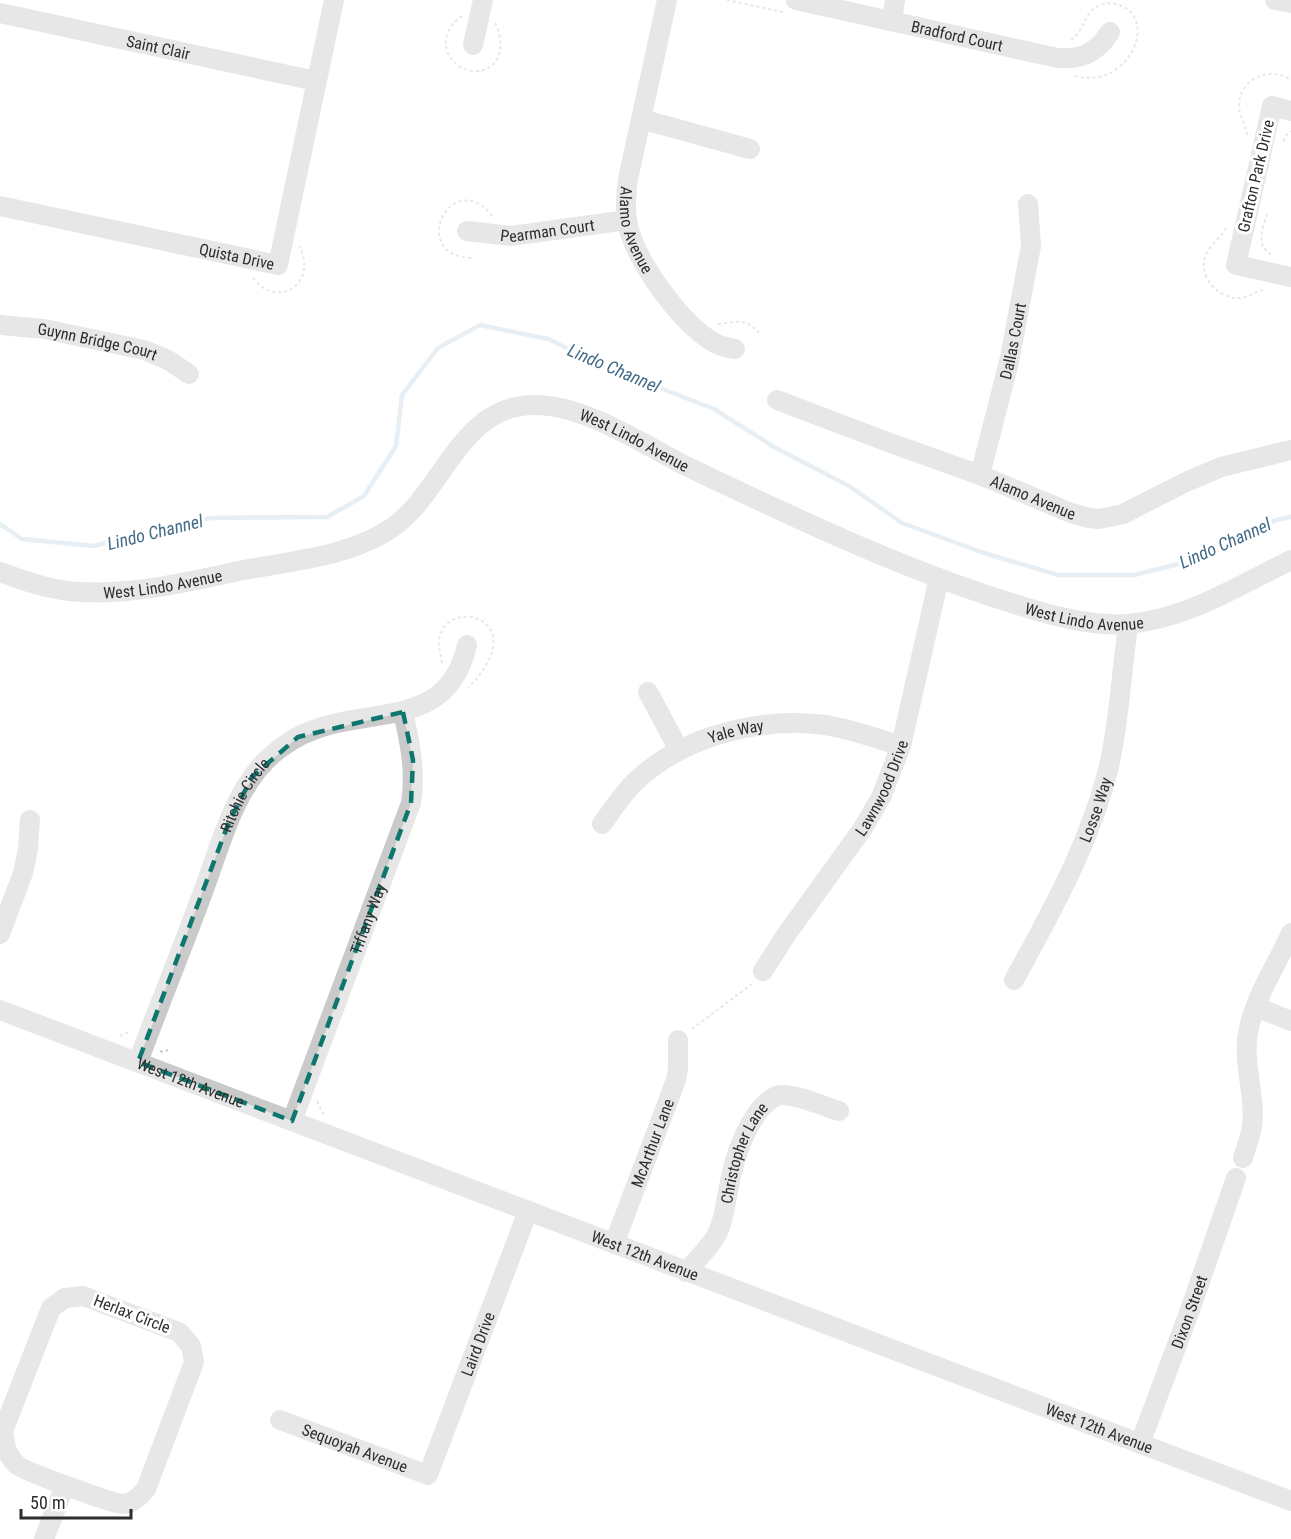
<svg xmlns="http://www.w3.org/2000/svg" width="1291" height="1539" font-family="'Roboto Condensed',sans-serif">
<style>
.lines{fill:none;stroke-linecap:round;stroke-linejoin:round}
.stream{stroke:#c9dce8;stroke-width:4.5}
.path{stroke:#cacaca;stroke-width:2;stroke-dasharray:3 3;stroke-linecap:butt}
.minor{stroke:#cacaca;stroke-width:20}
.marked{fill:none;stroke:#0f766e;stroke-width:4.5;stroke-dasharray:12 8;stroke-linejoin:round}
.labels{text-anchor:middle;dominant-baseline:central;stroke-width:6;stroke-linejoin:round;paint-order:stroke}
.street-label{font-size:16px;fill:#2d2d2d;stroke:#fff}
.water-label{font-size:18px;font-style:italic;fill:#426c88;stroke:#fff}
</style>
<rect width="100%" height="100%" fill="#fff"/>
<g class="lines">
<path class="stream" d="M0 524 22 539 93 546 210 518 327 517 364 496 396 446 402 395 438 348 480 325 548 339 611 369 714 409 774 447 849 486 902 523 984 553 1058 575H1134L1195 560 1276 520 1291 517"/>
<path class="path" d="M727 0 783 12
M462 16C457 20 452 24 449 30 439 48 453 69 473 71 501 73 506 43 495 23
M1071 40C1085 31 1083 12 1100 5 1107 2 1115 3 1122 6 1151 21 1135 58 1114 71 1101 79 1087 79 1073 76
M1247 135C1246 123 1237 113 1239 102 1243 77 1271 66 1291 80
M1283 141 1286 135 1291 131
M1267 214C1263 228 1255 246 1271 254
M1226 228C1221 238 1211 244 1206 254 1197 276 1218 300 1241 298 1249 297 1255 292 1263 290
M471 258C407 255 452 164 493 217
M253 278C278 311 319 282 299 246
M718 324C738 322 746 317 761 335
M442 663C441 655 438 648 439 640 445 595 537 618 468 688
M692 1029 752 984
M120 1036 131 1031
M160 1051 163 1052 168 1050
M317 1101 324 1115"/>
<g class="minor">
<path id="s1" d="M667 0 628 179C626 193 625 207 627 221 634 260 680 322 713 342 720 346 728 348 735 349"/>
<path id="s2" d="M796 0 1058 58C1081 60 1098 52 1110 32"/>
<path d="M1275 0 1291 3"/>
<path id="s3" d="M0 13 316 81"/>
<path d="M892 21 895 0"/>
<path d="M473 45 483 0"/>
<path d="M1291 111 1272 106 1236 265 1291 277"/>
<path d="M641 119 750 149"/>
<path id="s4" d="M0 206 278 265 334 0"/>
<path id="s5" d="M467 231 511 236 627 220"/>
<path id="s6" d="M0 325 44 329 144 350 168 360 189 374"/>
<path id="s7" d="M777 400 885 441 980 475 1071 513 1089 518 1099 519 1123 514 1186 482 1221 467 1291 450"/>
<path id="s8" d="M980 475 1009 362 1031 246 1028 204"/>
<path id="s9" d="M0 572C27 582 53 591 82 592 136 595 191 581 244 570 292 561 352 556 393 527 445 490 461 402 538 405 589 407 644 445 688 467 791 516 893 565 1002 600 1039 612 1087 627 1127 624 1187 619 1238 586 1291 560"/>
<path d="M648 692 679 750"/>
<path id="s10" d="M602 824C613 809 623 793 636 781 685 735 760 717 825 725 851 729 876 738 901 746"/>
<path d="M0 934 23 873 28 849 30 820"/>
<path id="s11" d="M763 971 786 935 863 828 881 797 901 746 939 578"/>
<path id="s12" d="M1014 980C1052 911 1090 843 1109 766 1119 723 1121 677 1127 634L1125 624"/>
<path d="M1256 1007 1291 1021"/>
<path id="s13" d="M0 1010 1291 1501"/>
<path id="s14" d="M138 1062C158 1008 180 954 200 900 219 852 232 789 273 754 284 745 297 736 311 731 372 706 448 730 467 645"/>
<path id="s15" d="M292 1121 411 803C416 771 410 743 403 712"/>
<path d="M1243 1158C1246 1148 1250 1138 1252 1127 1256 1098 1244 1069 1247 1040 1251 1002 1276 967 1291 933"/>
<path id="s16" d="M614 1244 676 1080 678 1069V1040"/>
<path id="s17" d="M686 1272C697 1259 711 1247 718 1232 724 1219 725 1206 728 1192 733 1162 742 1131 762 1107 767 1102 773 1096 781 1095 796 1094 823 1106 839 1111"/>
<path d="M83 1296 179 1332 191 1346 194 1362 146 1489C140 1496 133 1504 123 1504 113 1504 24 1471 17 1465 6 1455 5 1445 3 1431L51 1308 65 1298Z"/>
<path id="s18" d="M280 1420 428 1475 528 1211"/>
<path id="s19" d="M1140 1444 1190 1310 1236 1178"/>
<path d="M44 1539 65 1485"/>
</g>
</g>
<path d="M0 0H1291V1539H0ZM403 712 413 760 411 803 292 1121 138 1062 229 822 252 777 298 737Z" fill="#fff" fill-opacity=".55" fill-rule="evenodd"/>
<path class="marked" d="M403 712 413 760 411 803 292 1121 138 1062 229 822 252 777 298 737Z"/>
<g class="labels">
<g class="street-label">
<text stroke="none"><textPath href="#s2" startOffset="165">Bradford Court</textPath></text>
<text stroke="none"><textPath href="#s3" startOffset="162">Saint Clair</textPath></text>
<text transform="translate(1256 176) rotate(-77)">Grafton Park Drive</text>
<text stroke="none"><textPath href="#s5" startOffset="81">Pearman Court</textPath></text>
<text stroke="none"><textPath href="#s1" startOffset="236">Alamo Avenue</textPath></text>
<text stroke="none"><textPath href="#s4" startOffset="242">Quista Drive</textPath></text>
<text stroke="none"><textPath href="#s8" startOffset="138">Dallas Court</textPath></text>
<text stroke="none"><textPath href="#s6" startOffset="99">Guynn Bridge Court</textPath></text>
<text stroke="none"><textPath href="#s9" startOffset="706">West Lindo Avenue</textPath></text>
<text stroke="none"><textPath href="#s7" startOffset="274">Alamo Avenue</textPath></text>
<text stroke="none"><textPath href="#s9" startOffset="166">West Lindo Avenue</textPath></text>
<text stroke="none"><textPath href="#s9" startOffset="1192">West Lindo Avenue</textPath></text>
<text stroke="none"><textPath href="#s10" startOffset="168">Yale Way</textPath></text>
<text stroke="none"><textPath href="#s11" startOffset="219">Lawnwood Drive</textPath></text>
<text stroke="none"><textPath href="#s14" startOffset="288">Ritchie Circle</textPath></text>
<text stroke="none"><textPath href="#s12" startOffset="189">Losse Way</textPath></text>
<text stroke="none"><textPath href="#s15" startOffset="216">Tiffany Way</textPath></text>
<text stroke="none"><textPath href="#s13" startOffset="204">West 12th Avenue</textPath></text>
<text stroke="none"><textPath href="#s16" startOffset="108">McArthur Lane</textPath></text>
<text stroke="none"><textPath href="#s17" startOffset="135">Christopher Lane</textPath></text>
<text stroke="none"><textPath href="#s13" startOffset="690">West 12th Avenue</textPath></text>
<text stroke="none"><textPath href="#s19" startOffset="141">Dixon Street</textPath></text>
<text transform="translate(132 1314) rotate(21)">Herlax Circle</text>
<text stroke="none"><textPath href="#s18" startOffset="298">Laird Drive</textPath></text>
<text stroke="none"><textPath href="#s13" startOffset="1176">West 12th Avenue</textPath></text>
<text stroke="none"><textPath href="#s18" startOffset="80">Sequoyah Avenue</textPath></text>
</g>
<g class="water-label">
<text transform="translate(614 368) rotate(23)">Lindo Channel</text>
<text transform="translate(155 532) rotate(-14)">Lindo Channel</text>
<text transform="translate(1225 543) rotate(-24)">Lindo Channel</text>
</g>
</g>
<path d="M21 1509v9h110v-9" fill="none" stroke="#2d2d2d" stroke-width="3"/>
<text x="30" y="1509" font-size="18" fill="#2d2d2d" stroke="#ffffff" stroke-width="4.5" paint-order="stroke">50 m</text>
</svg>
